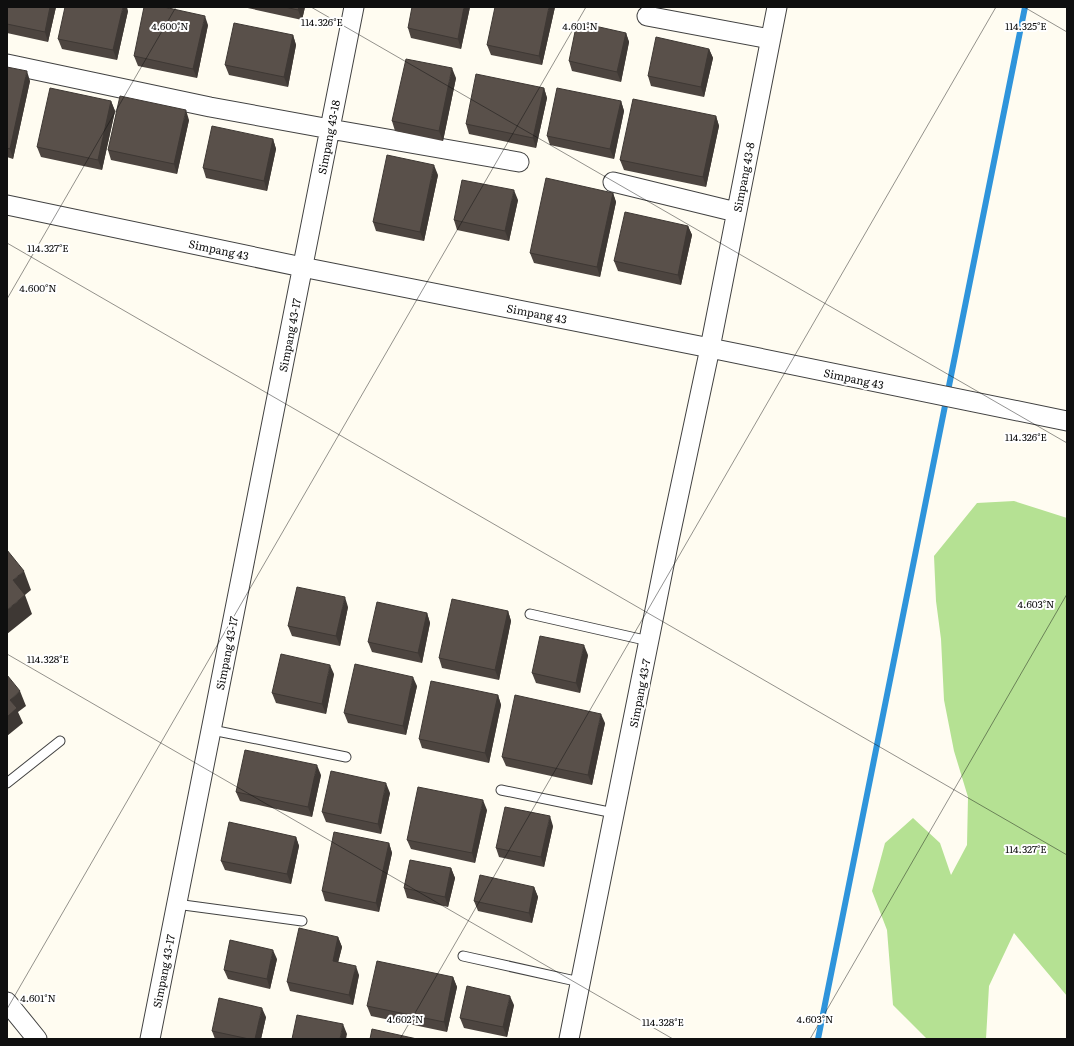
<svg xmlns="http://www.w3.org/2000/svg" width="1074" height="1046" font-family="Literata,serif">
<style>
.forest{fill:#b5e193}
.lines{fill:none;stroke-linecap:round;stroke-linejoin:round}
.stream{stroke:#2f94db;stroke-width:6}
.lane-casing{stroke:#424242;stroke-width:11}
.street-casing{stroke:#424242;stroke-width:21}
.lane{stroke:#fff;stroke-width:9}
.street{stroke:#fff;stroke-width:19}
.wall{fill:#4d4540}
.shaded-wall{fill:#3e3834}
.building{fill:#59504a;stroke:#3e3834}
.ticks{fill:none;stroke:#0f0f0f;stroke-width:1;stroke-opacity:0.45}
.labels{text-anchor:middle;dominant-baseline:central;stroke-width:4;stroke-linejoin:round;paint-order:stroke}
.street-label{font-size:11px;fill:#0f0f0f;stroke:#fff}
.ticks-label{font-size:10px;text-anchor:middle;fill:#0f0f0f;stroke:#fff;stroke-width:4;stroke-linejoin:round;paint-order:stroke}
</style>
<rect width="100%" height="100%" fill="#fffcf1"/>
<path class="forest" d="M1014 501 1067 518V996L1014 933 989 986 986 1039H927L893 1005 887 930 872 891 885 843 913 818 940 843 951 875 967 845 968 797 954 751 944 700 941 639 936 601 934 556 977 503Z"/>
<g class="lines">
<path class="stream" d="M818 1039 1025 7"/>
<defs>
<path id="lane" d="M530 614 649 641
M212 730 346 757
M7 783 60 741
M501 790 614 813
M176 904 302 921
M463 956 580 982"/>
<path id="street" d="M647 16 770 39
M7 64 210 107 330 129 519 162
M613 182 736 212
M7 205 302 267 710 348 1067 421
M7 1002 37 1039
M150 1039 354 7
M569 1039 668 545 710 348 777 7"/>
</defs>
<use href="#lane" class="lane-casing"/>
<use href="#street" class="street-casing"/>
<use href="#lane" class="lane"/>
<use href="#street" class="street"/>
</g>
<path class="wall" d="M7 7H56L48 42 7 33Z
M243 7H305L302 20Z
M470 7 461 49 411 38 408 28Z
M555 7 542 65 491 55 487 45Z
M128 11 117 60 62 49 58 39Z
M208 25 197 78 138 66 134 56Z
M626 33 629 42 621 82 572 71 569 61Z
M293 35 296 45 288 87 229 75 225 65Z
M709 49 713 58 704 97 651 86 648 76Z
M7 67 30 81 13 159 7 157Z
M456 78 443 141 395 131 392 121Z
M544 88 547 98 536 148 469 134 466 124Z
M111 101 115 111 102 170 41 157 37 147Z
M621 101 624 111 614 159 550 145 547 136Z
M716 116 719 126 706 187 624 170 620 160Z
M189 120 177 174 111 160 108 150Z
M273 139 276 149 267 191 206 178 203 168Z
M438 175 424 241 376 231 373 222Z
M613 193 616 202 600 277 534 263 530 253Z
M518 200 509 241 457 230 454 220Z
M688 226 692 235 681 285 618 271 614 261Z
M348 607 340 646 292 636 288 626Z
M508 611 511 621 499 680 442 668 439 658Z
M427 613 430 623 422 663 372 652 368 642Z
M588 655 580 693 536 683 532 673Z
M334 674 326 714 276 703 272 693Z
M417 686 406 735 348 723 344 713Z
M498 695 501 705 489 763 422 748 419 739Z
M605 723 592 785 506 766 502 757Z
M321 775 312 817 240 801 236 792Z
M390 793 381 834 326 822 322 812Z
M487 810 475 863 411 849 407 840Z
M553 826 544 867 499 857 496 848Z
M296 837 299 846 291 884 225 870 221 861Z
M389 843 392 853 379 912 325 901 322 891Z
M451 868 455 878 448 907 407 898 404 888Z
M534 887 538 897 532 923 478 911 474 901Z
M338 937 342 947 338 962 359 975 353 1005 290 991 287 982Z
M277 959 270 989 228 979 224 970Z
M453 977 457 987 447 1032 371 1016 367 1006Z
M514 1005 507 1037 464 1028 460 1018Z
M266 1017 261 1039H215L212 1031Z"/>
<path class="shaded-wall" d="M50 7H56L48 42 45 32Z
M123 7H127L128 11 117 60 113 50Z
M299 7H305L302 20 298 10Z
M464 7H470L461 49 458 39Z
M549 7H555L542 65 539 56Z
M205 16 208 25 197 78 193 69Z
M626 33 629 42 621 82 617 72Z
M293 35 296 45 288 87 284 77Z
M709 49 713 58 704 97 701 87Z
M452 68 456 78 443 141 439 131Z
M27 71 30 81 13 159 10 149Z
M544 88 547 98 536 148 533 138Z
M111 101 115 111 102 170 98 160Z
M621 101 624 111 614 159 610 149Z
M186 110 189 120 177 174 174 164Z
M716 116 719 126 706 187 703 177Z
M273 139 276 149 267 191 264 181Z
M434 165 438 175 424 241 420 232Z
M514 190 518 200 509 241 505 231Z
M613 193 616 202 600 277 597 267Z
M688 226 692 235 681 285 678 275Z
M24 571 31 590 20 599 13 580Z
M25 595 32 614 7 634V610Z
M345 597 348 607 340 646 336 636Z
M508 611 511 621 499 680 495 670Z
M427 613 430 623 422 663 418 653Z
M584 645 588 655 580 693 576 683Z
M330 665 334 674 326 714 322 704Z
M413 677 417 686 406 735 403 726Z
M20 691 26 706 18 712 23 723 7 736V717L10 700Z
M498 695 501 705 489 763 485 753Z
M601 714 605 723 592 785 588 775Z
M317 765 321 775 312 817 308 807Z
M386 783 390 793 381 834 378 824Z
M483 800 487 810 475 863 472 853Z
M550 816 553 826 544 867 541 857Z
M296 837 299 846 291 884 287 874Z
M389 843 392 853 379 912 376 903Z
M451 868 455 878 448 907 445 897Z
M534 887 538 897 532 923 529 913Z
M338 937 342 947 336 971 333 961Z
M273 950 277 959 270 989 267 979Z
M356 966 359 975 353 1005 349 995Z
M453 977 457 987 447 1032 444 1022Z
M510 996 514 1005 507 1037 503 1027Z
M262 1008 266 1017 261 1039H255Z
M343 1024 347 1034 346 1039H340Z"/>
<path class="building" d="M7 7H50L45 32 7 24Z
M65 7H123L113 50 58 39Z
M144 7H164L205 16 193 69 134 56Z
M285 7H299L298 10Z
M412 7H464L458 39 408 28Z
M495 7H549L539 56 487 45Z
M577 22 626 33 617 72 569 61Z
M234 23 293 35 284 77 225 65Z
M656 37 709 49 701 87 648 76Z
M406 59 452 68 439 131 392 121Z
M7 67 27 71 10 149 7 148Z
M476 74 544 88 533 138 466 124Z
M50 88 111 101 98 160 37 147Z
M557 88 621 101 610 149 547 136Z
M120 96 186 110 174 164 108 150Z
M633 99 716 116 703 177 620 160Z
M212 126 273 139 264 181 203 168Z
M387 155 434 165 420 232 373 222Z
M546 178 613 193 597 267 530 253Z
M462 180 514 190 505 231 454 220Z
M625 212 688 226 678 275 614 261Z
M7 550 24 571 13 580 25 595 7 610Z
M297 587 345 597 336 636 288 626Z
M452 599 508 611 495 670 439 658Z
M377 602 427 613 418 653 368 642Z
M540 636 584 645 576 683 532 673Z
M281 654 330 665 322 704 272 693Z
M355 664 413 677 403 726 344 713Z
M7 675 20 691 10 700 17 708 7 717Z
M431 681 498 695 485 753 419 739Z
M515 695 601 714 588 775 502 757Z
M245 750 317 765 308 807 236 792Z
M331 771 386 783 378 824 322 812Z
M418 787 483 800 472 853 407 840Z
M505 807 550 816 541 857 496 848Z
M229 822 296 837 287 874 221 861Z
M334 832 389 843 376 903 322 891Z
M410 860 451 868 445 897 404 888Z
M480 875 534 887 529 913 474 901Z
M299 928 338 937 333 961 356 966 349 995 287 982Z
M230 940 273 950 267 979 224 970Z
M377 961 453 977 444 1022 367 1006Z
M467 986 510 996 503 1027 460 1018Z
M219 998 262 1008 255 1039H249L212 1031Z
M297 1015 343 1024 340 1039H292Z
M372 1029 417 1039H370Z"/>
<path class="ticks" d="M311 7 1067 443M1024 7 1067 32M7 243 1067 855M7 299 176 7M7 654 673 1039M7 1009 586 7M400 1039 996 7M810 1039 1067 594"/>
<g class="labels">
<g class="street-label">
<text transform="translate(328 137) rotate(-79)">Simpang 43-18</text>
<text transform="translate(743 177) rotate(-79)">Simpang 43-8</text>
<text transform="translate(219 249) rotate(12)">Simpang 43</text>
<text transform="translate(537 313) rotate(11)">Simpang 43</text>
<text transform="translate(289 335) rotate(-79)">Simpang 43-17</text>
<text transform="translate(854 378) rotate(12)">Simpang 43</text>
<text transform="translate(226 653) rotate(-79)">Simpang 43-17</text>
<text transform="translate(639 693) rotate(-79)">Simpang 43-7</text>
<text transform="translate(163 971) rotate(-79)">Simpang 43-17</text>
</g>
</g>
<g class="ticks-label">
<text x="322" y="26">114.326°E</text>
<text x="1026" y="30">114.325°E</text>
<text x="170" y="30">4.600°N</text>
<text x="580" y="30">4.601°N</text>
<text x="48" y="252">114.327°E</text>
<text x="38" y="292">4.600°N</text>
<text x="1026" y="441">114.326°E</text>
<text x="1036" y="608">4.603°N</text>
<text x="48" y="663">114.328°E</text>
<text x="1026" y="853">114.327°E</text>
<text x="38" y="1002">4.601°N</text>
<text x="405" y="1023">4.602°N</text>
<text x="815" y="1023">4.603°N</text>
<text x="663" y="1026">114.328°E</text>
</g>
<rect width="1074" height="1046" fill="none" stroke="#0f0f0f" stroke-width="16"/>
</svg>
